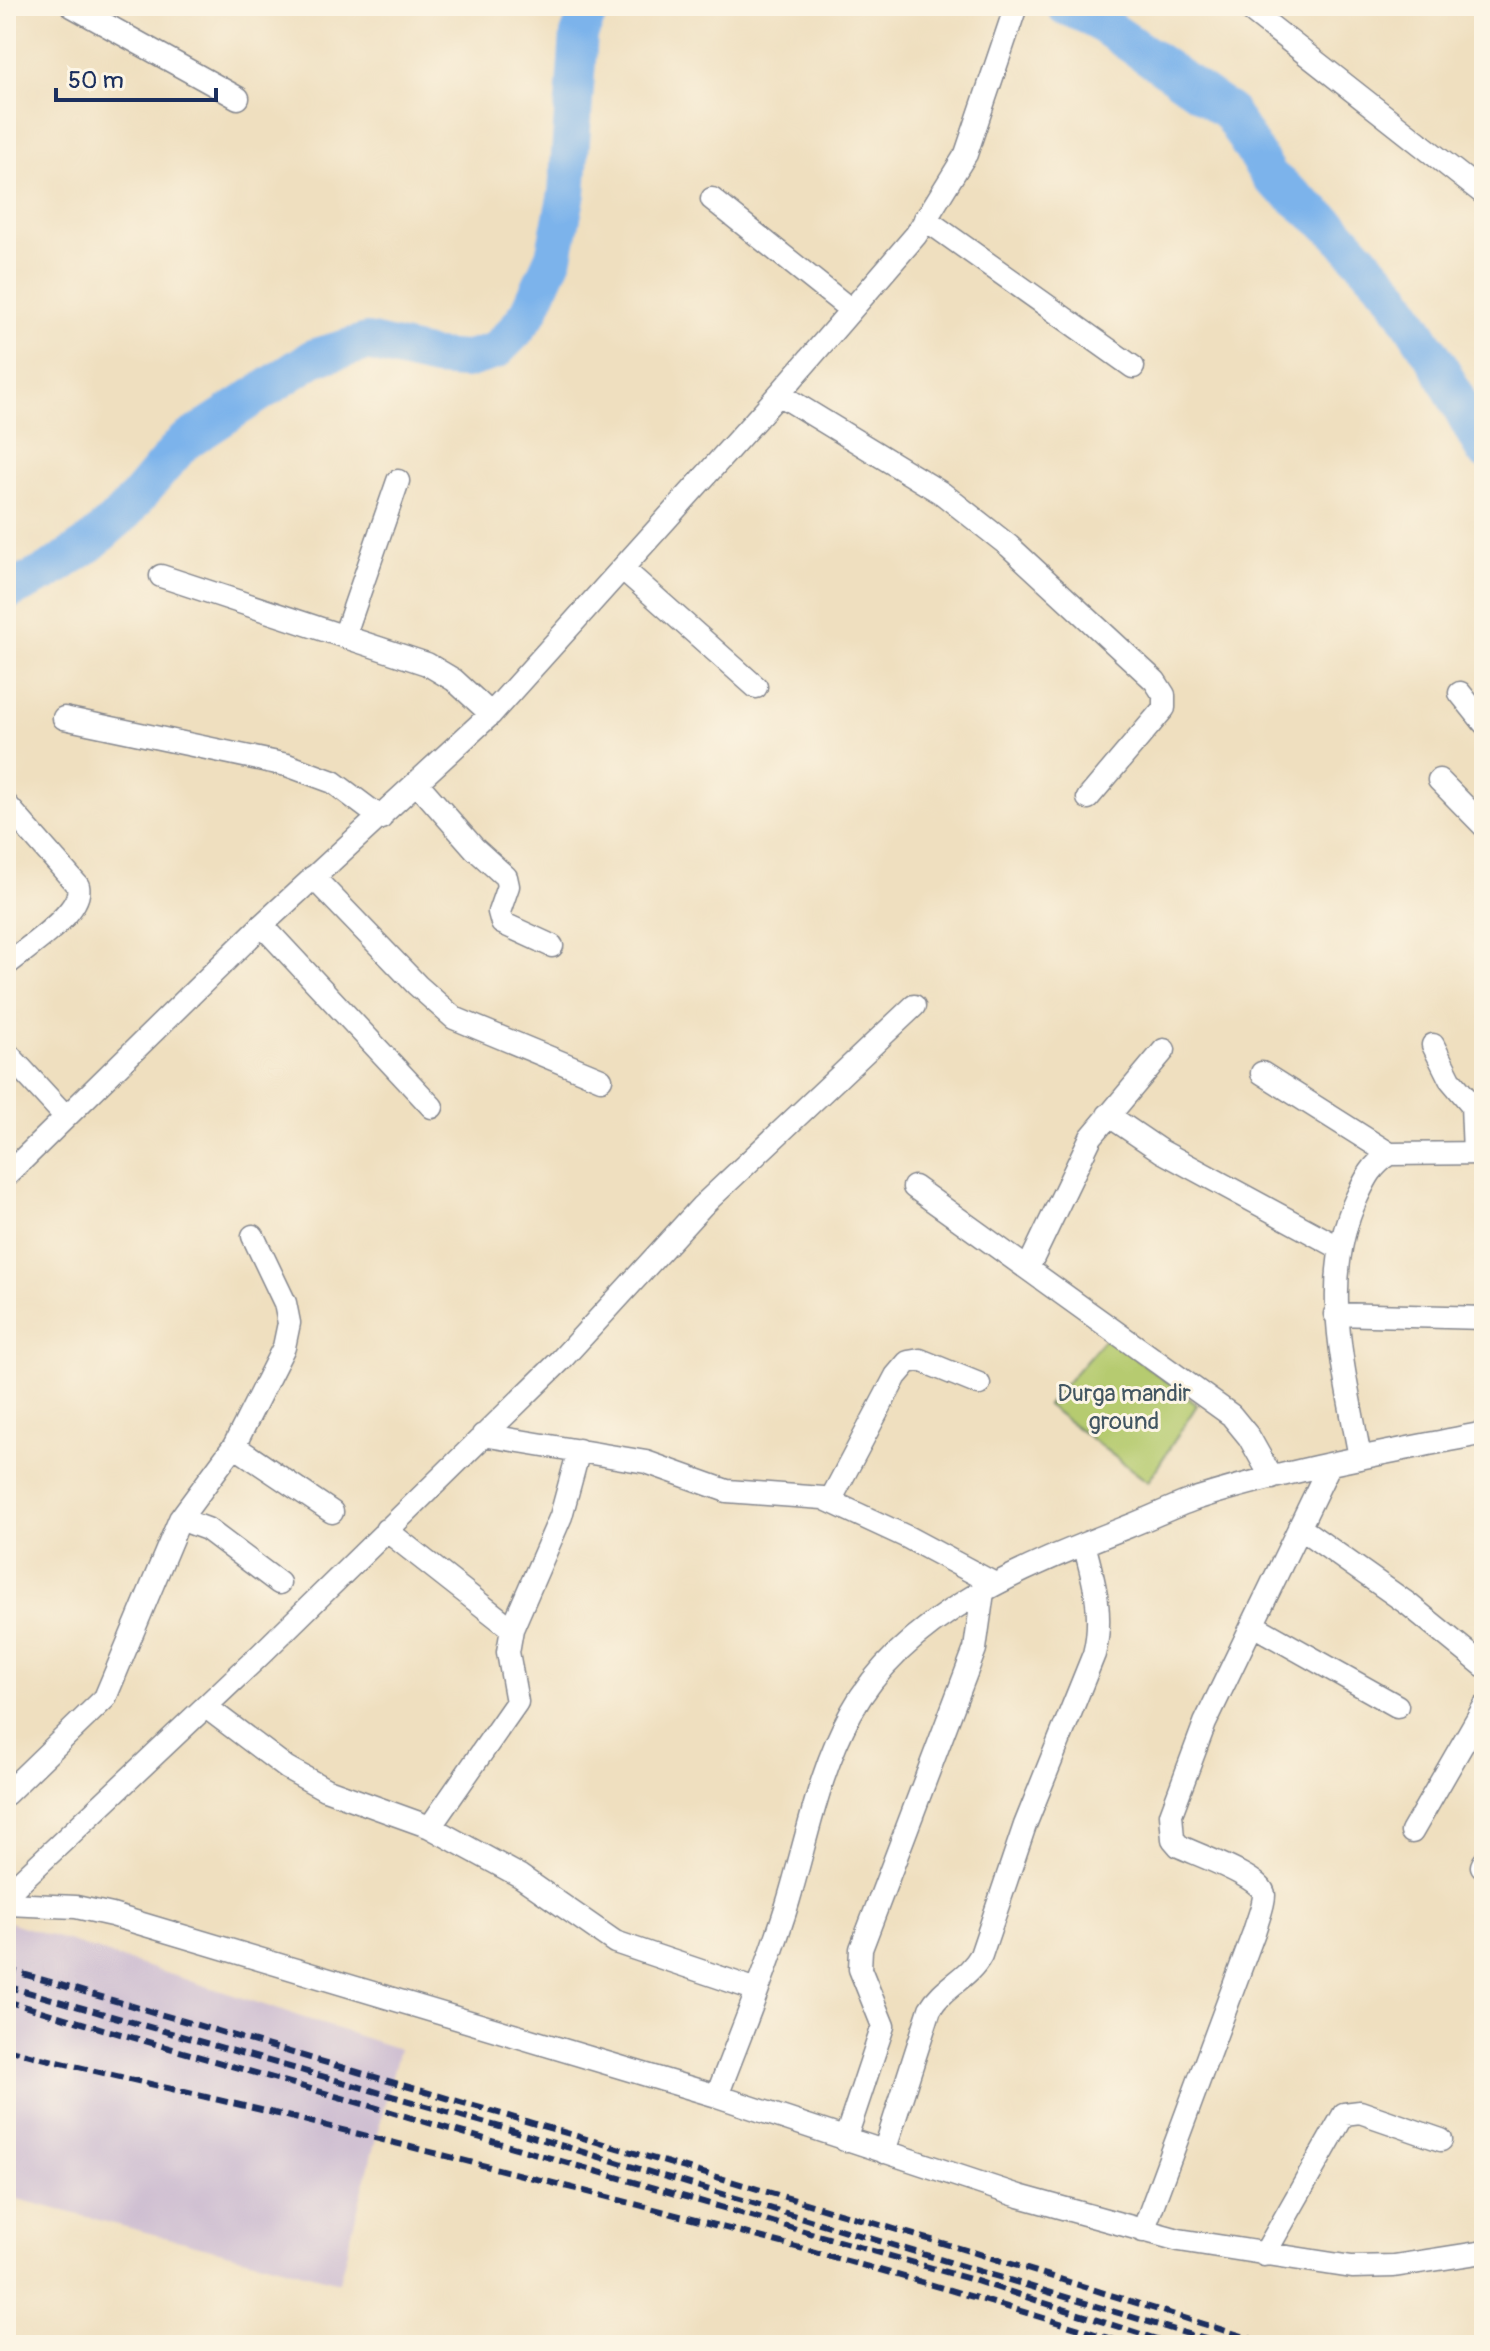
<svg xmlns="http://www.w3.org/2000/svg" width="1490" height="2351" font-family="Pangolin,sans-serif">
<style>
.industrial{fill:#cebed1}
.green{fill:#b6cb6f;stroke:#687d66;stroke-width:2}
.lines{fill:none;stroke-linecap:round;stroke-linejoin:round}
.river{stroke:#7bb3eb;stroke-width:38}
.minor-casing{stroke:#85878e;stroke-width:25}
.minor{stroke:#fff;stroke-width:22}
.rail{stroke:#1b2f5e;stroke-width:6;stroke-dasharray:12 6;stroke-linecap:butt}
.labels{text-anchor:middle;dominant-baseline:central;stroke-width:6;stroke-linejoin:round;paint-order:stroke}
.park-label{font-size:24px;fill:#425662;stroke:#fcf5e5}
</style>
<rect width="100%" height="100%" fill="#fcf5e5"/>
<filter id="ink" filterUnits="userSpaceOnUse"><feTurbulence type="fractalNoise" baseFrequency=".0125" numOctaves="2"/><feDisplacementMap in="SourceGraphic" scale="16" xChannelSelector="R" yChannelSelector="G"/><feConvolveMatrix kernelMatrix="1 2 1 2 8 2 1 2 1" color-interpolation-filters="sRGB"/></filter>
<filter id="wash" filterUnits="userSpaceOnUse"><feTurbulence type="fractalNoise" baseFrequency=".006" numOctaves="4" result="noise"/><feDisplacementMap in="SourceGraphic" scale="32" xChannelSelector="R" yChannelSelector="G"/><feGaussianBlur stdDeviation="1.8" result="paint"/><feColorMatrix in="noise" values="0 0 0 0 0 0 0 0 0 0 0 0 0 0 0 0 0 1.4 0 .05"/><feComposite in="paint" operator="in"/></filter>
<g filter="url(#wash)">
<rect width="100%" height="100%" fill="#efdfbf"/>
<path class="industrial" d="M6 1921 399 2049 339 2282 6 2196Z"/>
<path class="green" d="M1107 1336 1197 1405 1148 1482 1047 1405Z"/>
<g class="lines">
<path class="river" d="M1065 6 1093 18 1229 112 1270 177 1334 229 1392 293 1438 364 1484 450
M6 592 47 572 89 544 125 512 182 444 313 358 367 342 435 358 465 360 495 351 515 331 529 312 554 256 567 193 579 35 591 6"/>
</g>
</g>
<g filter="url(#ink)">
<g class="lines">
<defs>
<path id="minor" d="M72 6 238 98
M1245 6 1484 194
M712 199 851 310
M925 219 1133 367
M779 394 943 494 1009 546 1155 681 1164 695V708L1088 798
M623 569 756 687
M161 576 427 664 454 680 491 714
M345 634 398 481
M1460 693 1484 723
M64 718 287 765 333 782 381 818
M1439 780 1484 826
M417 783 475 849 506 877 508 886 499 912 502 923 552 946
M6 804 78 886C84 912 26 948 6 965
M313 877 417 985 454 1018 601 1079
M262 925 432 1107
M1433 1045 1450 1079 1472 1105 1474 1153
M6 1052 66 1117
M1262 1073 1390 1154
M1108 1115 1161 1151 1340 1248
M6 1176 262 925 491 714 779 394 916 235 966 154 1016 6
M914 1187 1231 1415 1249 1437 1272 1478
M1028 1268 1091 1137 1164 1050
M1335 1314 1484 1318
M483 1435 646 1462 727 1491 823 1498 907 1537 995 1584
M234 1446 332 1512
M1360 1458C1345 1371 1318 1281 1357 1197 1366 1178 1372 1165 1390 1154L1484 1153
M830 1501 896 1376 908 1362 920 1360 979 1384
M180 1519 207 1529 279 1583
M1299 1527 1408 1604 1484 1666
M386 1530 512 1629
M1253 1625 1397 1706
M206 1707 287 1768 325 1789 430 1827 520 1876 615 1942 757 1990
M6 1794 105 1698 180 1519 234 1446 284 1347 289 1323 285 1303 253 1236
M430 1827 517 1702 508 1652 512 1629 561 1516 579 1450
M1412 1832 1484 1707
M1482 1866 1484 1862
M6 1895 261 1654 560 1361 702 1206 914 1006
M6 1904 76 1907 112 1915 717 2096 1019 2196 1179 2240 1352 2267 1394 2266 1484 2252
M717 2096C741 2032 768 1968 788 1902 807 1839 819 1771 851 1713 906 1613 1027 1566 1127 1527 1150 1518 1172 1507 1195 1499 1289 1469 1387 1453 1484 1433
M845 2140 883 2026 860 1969 861 1949 975 1649 983 1592
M884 2152 930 2009C943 1986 968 1979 981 1955L1025 1825 1094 1654C1104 1615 1094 1581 1084 1544
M1143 2231 1254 1932C1257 1921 1264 1906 1264 1895 1264 1878 1195 1854 1179 1846L1173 1839 1171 1814 1205 1723 1329 1466
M1264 2255 1344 2114 1360 2112 1441 2140"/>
</defs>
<use href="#minor" class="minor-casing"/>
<use href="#minor" class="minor"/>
<path class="rail" d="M6 1969 976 2253 1271 2345
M6 1986 500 2127 1225 2345
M6 2001 970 2279 1175 2345
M6 2049C123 2079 242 2104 359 2134 617 2199 877 2264 1130 2345"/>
</g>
</g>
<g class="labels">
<g class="park-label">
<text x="1124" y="1393">Durga mandir<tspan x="1124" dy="28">ground</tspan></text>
</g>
</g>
<rect width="1490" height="2351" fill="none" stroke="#fcf5e5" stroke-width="32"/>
<path d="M56 88v12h160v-12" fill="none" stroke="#1b2f5e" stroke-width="4"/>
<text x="68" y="88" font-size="24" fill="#1b2f5e" stroke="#fcf5e5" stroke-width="6" paint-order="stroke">50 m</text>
</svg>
